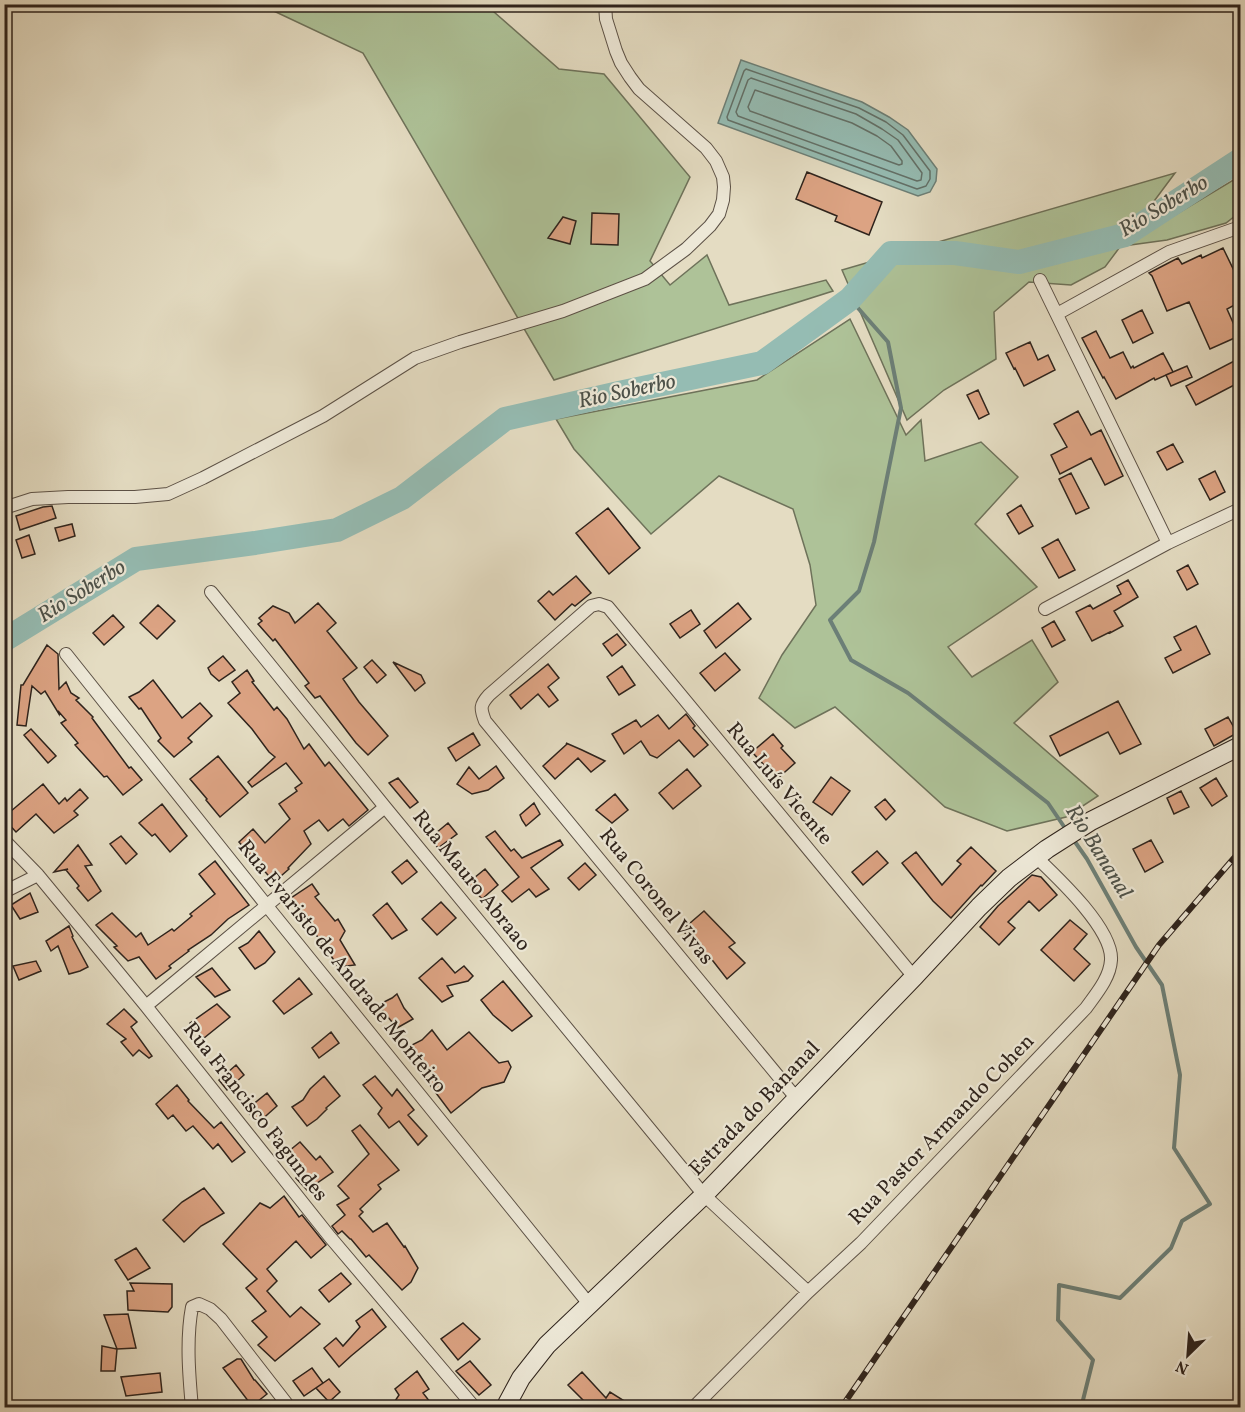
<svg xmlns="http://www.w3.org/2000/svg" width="1245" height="1412" font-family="Vollkorn,serif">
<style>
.green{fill:#aec298;stroke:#6e725a;stroke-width:1.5}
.water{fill:#95bcb3;stroke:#6c7f77;stroke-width:1.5}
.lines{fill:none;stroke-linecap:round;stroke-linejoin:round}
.shore{stroke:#627068;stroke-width:1.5}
.stream{stroke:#6c7f77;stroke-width:4}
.river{stroke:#95bcb3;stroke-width:24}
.building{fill:#dca383;stroke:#2e231c;stroke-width:1.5}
.street-casing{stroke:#5c5146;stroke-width:14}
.secondary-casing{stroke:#2e231c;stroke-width:20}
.street{stroke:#ede8d7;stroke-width:12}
.secondary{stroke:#ede8d7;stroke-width:18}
.rail-casing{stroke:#2e231c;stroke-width:6}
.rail{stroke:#ede8d7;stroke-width:4;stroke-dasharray:11;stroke-linecap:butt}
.labels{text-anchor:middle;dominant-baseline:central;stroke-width:4.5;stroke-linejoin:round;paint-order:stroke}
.street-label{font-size:21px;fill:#2e231c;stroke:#ede8d7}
.water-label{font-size:22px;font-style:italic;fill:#4d5149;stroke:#ede8d7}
</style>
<rect width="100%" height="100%" fill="#e4dcc2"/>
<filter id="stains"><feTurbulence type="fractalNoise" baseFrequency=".00333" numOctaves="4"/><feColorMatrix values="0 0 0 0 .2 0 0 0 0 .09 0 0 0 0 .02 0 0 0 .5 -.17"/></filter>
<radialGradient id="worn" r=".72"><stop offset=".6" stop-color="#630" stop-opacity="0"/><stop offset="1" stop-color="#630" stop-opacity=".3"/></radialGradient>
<path class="green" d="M261 5H486L559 69 604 74 690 177 650 261 670 285 707 255 729 305 826 280 833 291 554 380 363 53Z
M1175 173 1105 267 1071 285 1029 282 994 312 996 359 944 390 907 420 842 270Z
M1240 176V212L1226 223 1167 240 1123 246Z
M850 319 906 435 921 420 925 461 981 442 1018 477 975 524 1037 587 948 647 972 677 1032 640 1058 682 1014 723 1098 796 1066 817 1007 831 945 807 835 707 795 728 759 698 782 655 816 605 810 565 793 509 719 476 651 534 574 449 556 419 757 380Z"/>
<path class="water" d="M741 60 862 102 889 117 908 130 937 169 936 181 930 192 918 196 718 123Z"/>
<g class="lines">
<path class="shore" d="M746 69 859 108 886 122 903 135 930 171V179L926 186 917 189 728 120 727 117 744 71Z
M751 78 856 114 882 129 898 140 922 173 921 180 917 181 738 116 736 112 748 80Z
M755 90 852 123 877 136 891 146 902 161V164L899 165 750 111 748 107Z"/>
<path class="stream" d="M850 299 888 342 901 408 874 542 859 591 830 620 851 660 908 693 1048 803 1067 831
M1073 839 1087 859 1136 947 1162 985 1180 1075 1174 1148 1210 1204 1182 1221 1171 1248 1120 1298 1059 1285 1058 1320 1093 1360 1081 1408"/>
<path class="river" d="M4 640 136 559 255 543 337 530 402 498 505 419 619 393 762 363 850 299 891 253H955L1019 262 1125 235 1240 160"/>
</g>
<path class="building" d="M807 172 882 202 869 235 835 221 837 216 796 199Z
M592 213 619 214 618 245 591 244Z
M563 217 576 221 570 244 548 238Z
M1223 248 1240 283V302L1227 309 1239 336 1210 349 1189 302 1167 311 1152 276 1149 273 1178 258 1182 264 1201 255 1202 258Z
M1142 310 1153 333 1133 343 1122 320Z
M1096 331 1110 358 1123 352 1131 368 1133 366 1134 368 1163 353 1173 372 1155 380 1154 378 1116 399 1104 377 1103 378 1082 338Z
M1030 342 1038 360 1048 355 1055 370 1024 386 1015 368 1014 369 1006 353Z
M1240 358V382L1196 405 1186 386Z
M1187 366 1192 377 1171 386 1166 375Z
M978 390 989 414 979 419 967 395Z
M1078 411 1091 435 1101 430 1123 476 1105 485 1091 458 1060 474 1051 455 1067 447 1054 424Z
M1173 444 1183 462 1167 470 1157 452Z
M1215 471 1225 492 1210 500 1199 479Z
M1071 473 1089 508 1076 514 1059 479Z
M1021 505 1033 526 1019 534 1007 514Z
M52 506 56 518 20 530 16 516 43 507Z
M608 508 640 548 609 574 576 533Z
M72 524 75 536 59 541 55 528Z
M29 535 35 554 22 558 16 540Z
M1058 539 1075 570 1059 578 1042 548Z
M1188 565 1198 584 1187 590 1177 571Z
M576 576 591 593 575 606 572 604 555 620 538 601 549 591 553 595Z
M1128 580 1138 597 1114 611 1123 626 1110 633V632L1092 641 1076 612 1090 605 1093 609 1121 594 1117 586Z
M318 603 336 623 327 631 357 668 343 679 359 702 388 736 368 755 356 743 320 696 315 698 305 686 309 683 275 639 273 641 258 624 262 621 259 618 273 606 289 613 295 623Z
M738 603 751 619 716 648 704 631Z
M158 605 175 621 157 639 140 623Z
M691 610 700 624 680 638 670 624Z
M113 615 124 627 104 645 93 633Z
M1054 621 1065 640 1052 647 1042 628Z
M1196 626 1210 654 1173 673 1165 658 1181 650 1174 637Z
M617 634 626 645 612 656 603 644Z
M47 645 58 654 59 689 66 682 71 693 79 698 76 700 93 717 92 718 129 768 131 767 142 780 123 795 107 776 104 777 75 745 78 743 61 723 66 720 59 712V714L45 691 41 694 32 686 26 726 17 725 21 685H23Z
M725 653 740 670 715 691 700 673Z
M223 656 235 670 219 681 211 674 208 668Z
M372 660 386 675 377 683 364 667Z
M393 662 421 675 425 683 415 691Z
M548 664 559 678 548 687 558 700 549 707 538 694 521 709 510 695Z
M622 666 635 685 619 695 607 677Z
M247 670 254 681 252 682 274 710 277 707 287 719 304 749 309 744 325 766 329 762 368 810 349 826 343 819 328 831 319 820 304 831 311 844 288 868 289 869 274 882 239 842 253 829 265 843 290 819 279 804 297 791 295 788 302 783 286 763 252 787 248 782 275 757 269 752 252 729 228 703 240 693 232 682Z
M153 680 182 718 200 703 212 716 188 738 192 742 174 757 158 741 161 738 141 708 139 709 129 697 139 692Z
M1118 701 1141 744 1120 754 1108 732 1060 756 1050 736Z
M686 714 695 726 693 728 708 745 694 757 679 740 657 758 650 755 641 741 624 754 612 734 636 720 641 727 658 715 669 729Z
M1228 717 1237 733 1214 746 1205 729Z
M31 729 56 756 48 763 24 735Z
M473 733 480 745 456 761 448 748Z
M773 734 783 746 781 748 795 763 777 779 752 752Z
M566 743 582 750 605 761 591 772 578 758 555 779 543 766 567 744Z
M218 756 248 793 220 817 206 800 207 799 190 779Z
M496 766 504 778 488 790 472 794 457 784 469 767 479 779Z
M687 769 701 786 673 809 659 793Z
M831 777 850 791 832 815 813 802Z
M398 778 418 802 410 808 389 783Z
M1216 778 1227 796 1212 806 1200 788Z
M43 784 59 804 65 798 67 801 80 789 88 798 74 811 78 815 54 833 36 814 16 832 4 819V817Z
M1181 791 1189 807 1174 814 1167 798Z
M615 794 628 810 612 823 596 810Z
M885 799 895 811 886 820 875 807Z
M534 803 540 814 526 826 522 820 520 815Z
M162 804 187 836 170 852 155 834 152 836 139 823Z
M448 823 457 834 438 848 430 838Z
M495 831 511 851 514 849 522 858 560 840 563 845 531 868 549 889 536 897 529 889 512 902 502 891 519 877 486 837Z
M121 836 137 854 126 864 110 844Z
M1151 840 1163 862 1145 872 1133 849Z
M78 845 92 865 85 866 101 891 88 901 77 888 79 886 66 870 68 869 54 872Z
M971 847 996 871 982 886 981 885 951 918 933 901 902 863 916 852 942 885 961 864 957 861Z
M877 851 888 863 863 885 852 872Z
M407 860 417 872 402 884 392 872Z
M215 861 249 905 228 919 211 935 188 950 189 951 169 966 171 968 156 979 139 957 128 961 114 947 117 946 96 925 112 913 136 937 141 933 148 945 172 929 174 931 192 916 190 914 215 894 199 874Z
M585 863 596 875 579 890 568 878Z
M485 869 498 885 482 899 468 883Z
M1032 875 1041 877 1057 895 1039 911 1029 901 1008 922 1015 928 999 945 980 927 998 906Z
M312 884 319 894 315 897 335 921 338 919 345 931 340 940 355 965 338 967 325 946 308 925 311 923 291 898Z
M30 893 38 912 20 919 11 905Z
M441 902 456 918 437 935 422 919Z
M387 903 407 930 392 939 373 915Z
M704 911 735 943 729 947 745 963 727 979 713 961 682 930Z
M1070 920 1087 934 1074 949 1090 964 1074 981 1041 950Z
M69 926 73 936 72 937 88 967 80 971 69 974 58 946 51 951 46 941Z
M259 931 275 952 265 963 255 969 239 948 248 943Z
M442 958 455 973 464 966 473 976 468 981 447 986 453 996 442 1002 419 978Z
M36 961 41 971 19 980 13 966Z
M212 968 230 990 215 997 196 977Z
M299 978 312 994 284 1014 273 1001Z
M503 981 532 1016 512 1031 493 1015 481 1000Z
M397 994 404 1008 413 1019 397 1028 378 1005 392 998Z
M217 1004 230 1017 204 1038 190 1023Z
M124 1009 137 1022 131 1027 152 1056 149 1058 139 1050 133 1056 121 1042 126 1039 107 1024Z
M432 1030 447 1050 469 1032 499 1063 508 1061 511 1067 504 1082 482 1088 451 1113 421 1073 426 1068 410 1046 422 1040Z
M331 1032 339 1043 319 1058 312 1048Z
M236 1065 244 1075 227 1090 219 1080Z
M324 1076 340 1096 326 1108 327 1109 317 1119 307 1126 292 1107 303 1100 310 1089Z
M375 1076 392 1096 397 1089 414 1110 408 1115 427 1136 418 1145 399 1121 389 1128 378 1114 382 1108 363 1085Z
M177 1085 189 1100 188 1101 214 1128 221 1122 245 1152 232 1162 218 1144 213 1149 193 1126 186 1131 173 1115 168 1119 156 1104Z
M267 1093 277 1106 258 1123 246 1110Z
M360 1125 399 1170 378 1185 381 1189 360 1209 363 1212 359 1216 373 1232 387 1223 404 1247 405 1246 418 1268 411 1282 402 1290 369 1255 366 1257 351 1239H350L342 1231 338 1234 332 1226 345 1215 337 1205 349 1198 338 1186 369 1154 352 1131Z
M300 1142 316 1160 320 1156 333 1172 307 1190 296 1178 301 1174 284 1155Z
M204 1188 224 1213 201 1226 184 1242 163 1220 182 1202Z
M284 1196 299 1217 302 1215 326 1245 311 1258 296 1241 267 1269 277 1281 267 1291 290 1317 301 1307 320 1324 275 1361 258 1345 267 1337 252 1321 266 1311 246 1288 257 1279 223 1244 260 1203 270 1208Z
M136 1248 150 1268 128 1280 115 1260Z
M341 1273 351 1284 329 1302 319 1290Z
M130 1283 172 1284V1307L168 1312 128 1310 127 1291H134Z
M372 1309 386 1327 351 1356 339 1367 324 1348 336 1338 343 1346 360 1327 356 1321Z
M128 1314 136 1348 117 1349 104 1315Z
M463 1323 480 1339 458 1360 441 1339Z
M102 1346 117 1349 115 1371H101Z
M237 1359H241L254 1380H255L267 1394 252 1406 223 1368Z
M470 1361 491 1385 479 1395 456 1371Z
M312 1368 323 1383 304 1396 293 1381Z
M417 1371 429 1389 423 1393 434 1407H391L399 1395 395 1389Z
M582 1372 606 1398 610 1392 634 1407H590L568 1385Z
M160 1373 162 1392 126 1396 121 1377Z
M329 1379 340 1392 329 1402 316 1388Z"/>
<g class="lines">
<defs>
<path id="street" d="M1040 280 1168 543
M1057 314 1169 252 1240 227
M4 508 32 499 68 497H135L168 494 203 478 323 416 415 358 460 342 563 311 645 279 686 249 710 226 719 214 723 200 724 187 723 177 716 161 706 148 639 89 630 77 621 63 616 51 606 19 605 4
M211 592 385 807 704 1195 808 1292
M1045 609 1168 543 1240 509
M66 654 267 906 589 1304
M4 840 38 875 146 1006 330 1237 475 1408
M4 892 38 875
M146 1006 385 807
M797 1099 485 721C480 708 480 705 489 695L591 606 599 604 608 607 914 977
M192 1408C189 1375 186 1339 192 1307L199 1304 210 1309 221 1319 290 1408
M693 1408 808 1292 861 1243 1086 1008C1096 994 1110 978 1111 960 1113 929 1057 877 1036 857"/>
<path id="secondary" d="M506 1408 507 1404 521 1378 547 1345 704 1195 914 977 979 907 1009 878 1047 849 1091 821 1240 746"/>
</defs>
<use href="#street" class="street-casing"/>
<use href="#secondary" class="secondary-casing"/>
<use href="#street" class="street"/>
<use href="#secondary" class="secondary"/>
<defs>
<path id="rail" d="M841 1408 1159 945 1240 851"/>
</defs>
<use href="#rail" class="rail-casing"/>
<use href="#rail" class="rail"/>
</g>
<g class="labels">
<g class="street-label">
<text transform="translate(779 784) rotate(50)">Rua Luís Vicente</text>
<text transform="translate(471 881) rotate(51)">Rua Mauro Abraao</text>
<text transform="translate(656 897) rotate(51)">Rua Coronel Vivas</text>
<text transform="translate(342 967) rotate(51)">Rua Evaristo de Andrade Monteiro</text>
<text transform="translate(755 1109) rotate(-46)">Estrada do Bananal</text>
<text transform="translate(255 1112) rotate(52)">Rua Francisco Fagundes</text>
<text transform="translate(942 1130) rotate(-46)">Rua Pastor Armando Cohen</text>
</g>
<g class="water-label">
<text transform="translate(1164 207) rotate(-31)">Rio Soberbo</text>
<text transform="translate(627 392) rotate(-12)">Rio Soberbo</text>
<text transform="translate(82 592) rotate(-32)">Rio Soberbo</text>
<text transform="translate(1098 852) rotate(58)">Rio Bananal</text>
</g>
</g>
<rect width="1245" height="1412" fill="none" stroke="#e4dcc2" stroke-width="24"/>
<rect x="6" y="6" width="1233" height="1400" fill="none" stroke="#2e231c" stroke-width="3"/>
<rect x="12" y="12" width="1221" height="1388" fill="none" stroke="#2e231c" stroke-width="1.5"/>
<g transform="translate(1188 1355) rotate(205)" stroke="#ede8d7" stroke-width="4.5" paint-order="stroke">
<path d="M0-4.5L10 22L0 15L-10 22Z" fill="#2e231c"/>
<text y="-9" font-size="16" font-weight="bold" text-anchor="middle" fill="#2e231c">N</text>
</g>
<rect width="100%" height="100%" filter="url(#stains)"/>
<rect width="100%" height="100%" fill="url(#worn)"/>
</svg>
